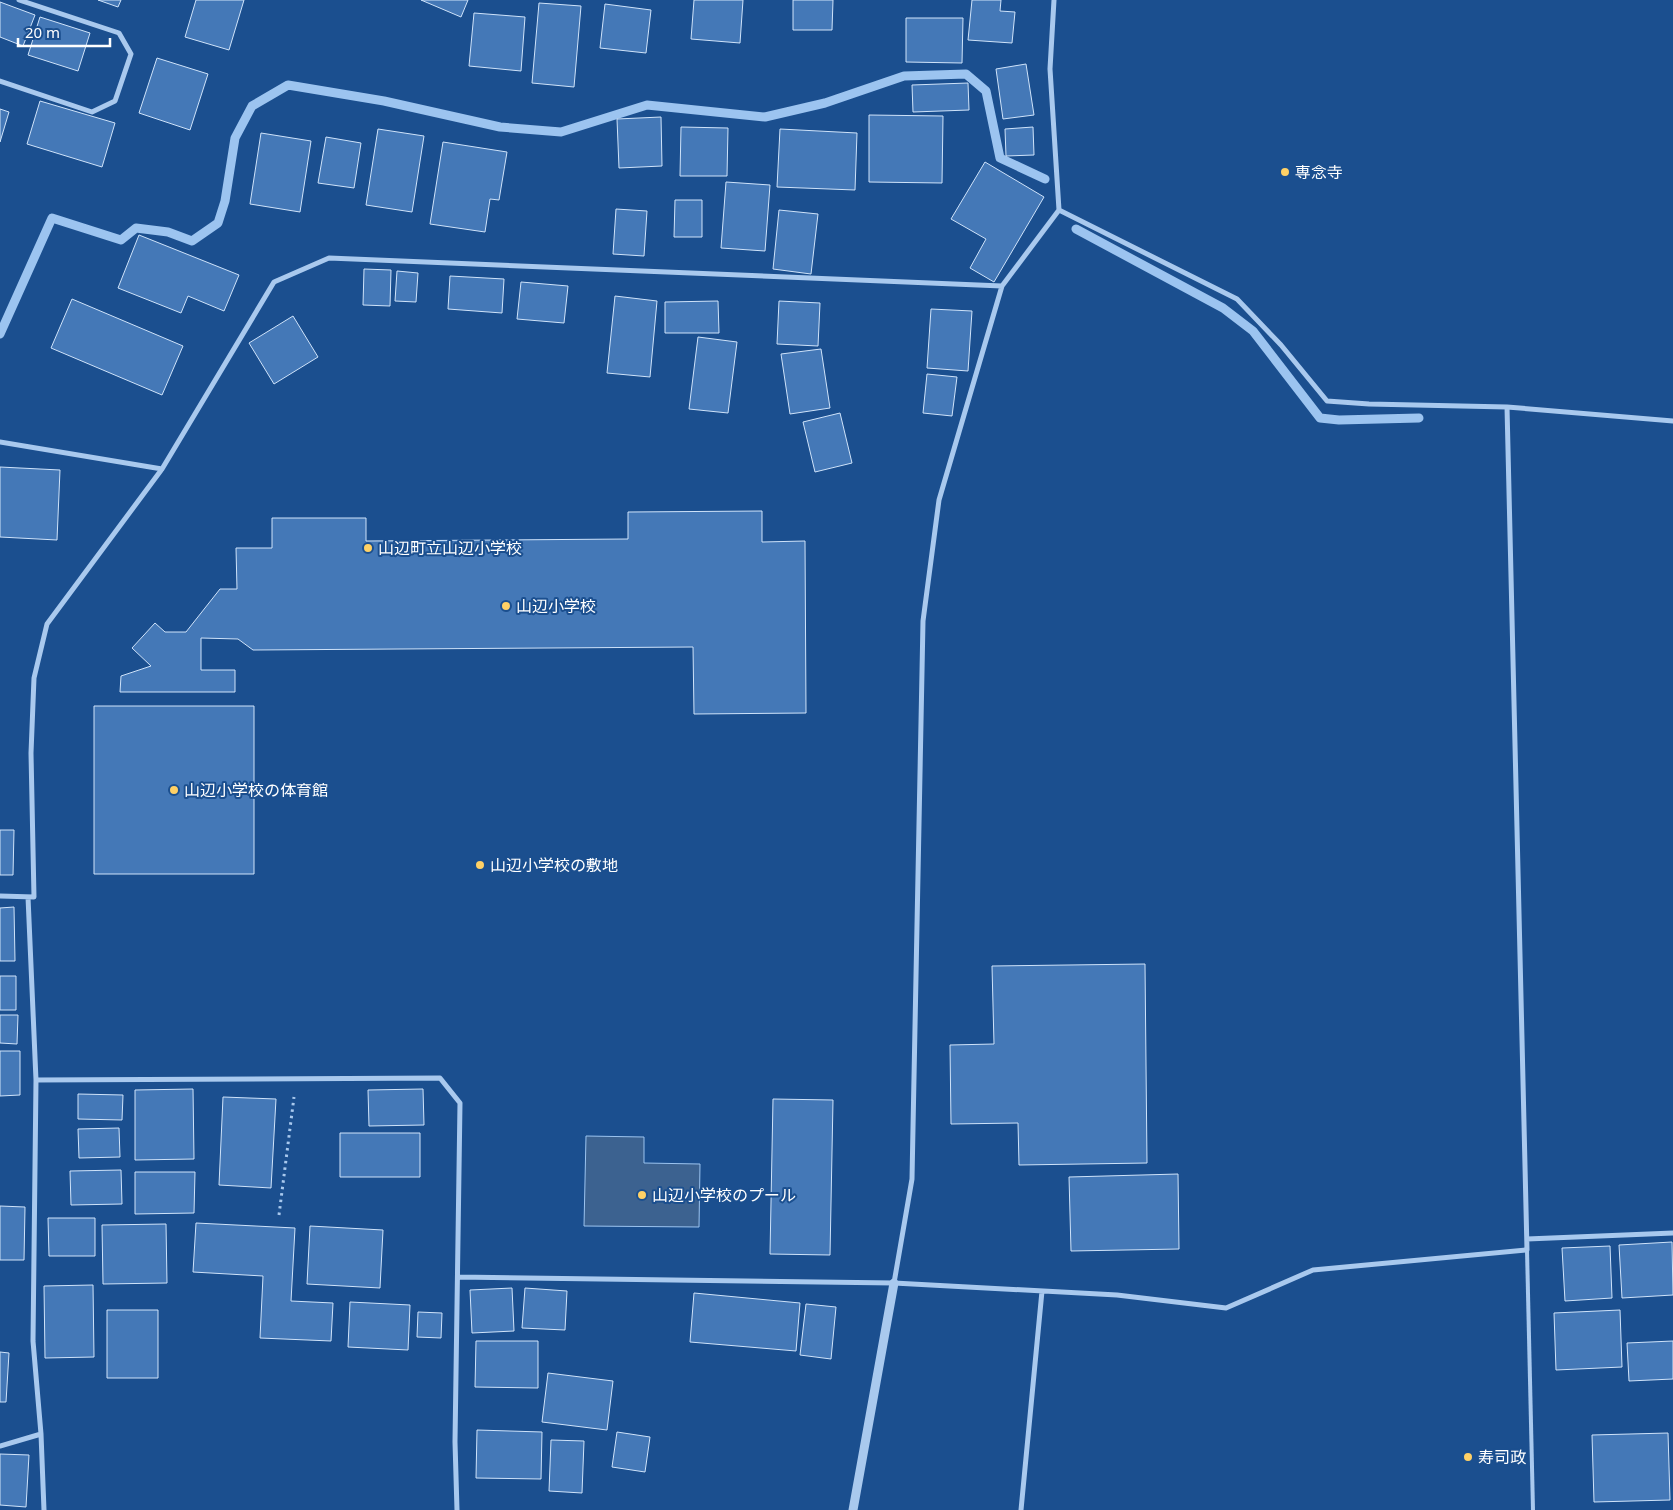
<svg xmlns="http://www.w3.org/2000/svg" width="1673" height="1510" font-family="'Noto Sans','Noto Sans JP',sans-serif">
<style>
.water{fill:#3c6290;stroke:#9cc4f0}
.lines{fill:none;stroke-linecap:round;stroke-linejoin:round}
.stream{stroke:#9cc4f0;stroke-width:9}
.building{fill:#4478b7;stroke:#cfe3fa}
.path{stroke:#a9c9ee;stroke-width:3;stroke-dasharray:2.5 4;stroke-linecap:butt}
.service{stroke:#a9c9ee;stroke-width:4}
.minor{stroke:#a9c9ee;stroke-width:5}
.tertiary{stroke:#a9c9ee;stroke-width:9}
.poi-dot{fill:#ffd166;stroke:#1b4f8f;stroke-width:2}
.labels{text-anchor:middle;dominant-baseline:central;stroke-width:4;stroke-linejoin:round;paint-order:stroke}
.poi-label{font-size:16px;fill:#fff;stroke:#1b4f8f;text-anchor:start}
</style>
<rect width="100%" height="100%" fill="#1b4f8f"/>
<path class="water" d="M586 1136 644 1137V1163L700 1164 699 1227 584 1226Z"/>
<g class="lines">
<path class="stream" d="M1076 229 1223 308 1253 331 1320 418 1339 420 1419 418
M0 334 52 218 121 240 136 228 168 232 192 241 218 223 225 201 235 138 252 106 288 85 384 101 500 127 561 132 647 105 765 117 825 103 904 76 966 74 986 91 1000 158 1045 179"/>
</g>
<path class="building" d="M98 0H121L118 7Z
M196 0H244L229 50 185 37Z
M421 0H468L461 17Z
M694 0H743L740 43 691 39Z
M793 0H833L832 30H793Z
M972 0H1001L1000 11 1015 12 1012 43 968 40Z
M0 2 35 15 23 46 0 37Z
M539 3 581 6 574 87 532 83Z
M605 4 651 10 646 53 600 48Z
M474 13 525 17 521 71 469 66Z
M40 17 90 33 78 71 28 55Z
M906 18H963L962 63 906 62Z
M157 58 208 74 190 130 139 113Z
M1026 64 1034 115 1003 119 996 69Z
M968 83 969 110 913 112 912 85Z
M40 101 115 123 102 167 27 144Z
M0 109 9 112 0 142Z
M869 115 943 116 942 183 869 182Z
M661 117 662 166 619 168 617 119Z
M681 127 728 128 727 176H680Z
M1033 127 1034 155 1006 156 1005 129Z
M378 129 424 136 412 212 366 205Z
M780 129 857 133 855 190 777 187Z
M261 133 311 141 300 212 250 204Z
M326 137 361 143 354 188 318 183Z
M443 142 507 152 499 200 490 199 485 232 430 224Z
M985 162 1044 197 994 282 970 268 986 239 951 219Z
M726 182 770 185 765 251 721 248Z
M675 200H702V237H674Z
M616 209 647 211 644 256 613 254Z
M779 210 818 214 811 274 773 269Z
M139 235 239 275 224 311 188 296 181 313 118 288Z
M364 269 391 270 390 306 363 305Z
M397 271 418 273 416 302 395 301Z
M450 276 504 279 502 313 448 309Z
M521 282 568 286 564 323 517 319Z
M615 296 657 301 650 377 607 373Z
M72 299 183 346 162 395 51 348Z
M718 301 719 333H665V302Z
M779 301 820 303 818 346 777 344Z
M931 309 972 311 968 371 927 368Z
M293 316 318 357 274 384 249 343Z
M698 337 737 342 728 413 689 409Z
M821 349 830 408 790 414 781 354Z
M927 374 957 377 952 416 923 413Z
M840 413 852 463 815 472 803 422Z
M0 467 60 470 57 540 0 537Z
M762 511V542L805 541 806 713 694 714 693 647 253 650 238 639 201 638V670H235V692H120L121 676 151 666 132 648 155 623 165 632H186L220 589H237L236 548H272V518H366V541L628 539V512Z
M94 706H254V874H94Z
M0 830H14L13 875H0Z
M14 907 15 961H0V908Z
M1145 964 1147 1163 1019 1165 1018 1123 951 1124 950 1045 994 1044 992 966Z
M0 976H16V1010H0Z
M0 1015H18L17 1044 0 1043Z
M0 1051H20V1095L0 1096Z
M193 1089 194 1159 135 1160V1090Z
M423 1089 424 1125 369 1126 368 1090Z
M78 1094 123 1095 122 1120 78 1119Z
M223 1097 276 1099 271 1188 219 1185Z
M773 1099 833 1100 830 1255 770 1254Z
M119 1128 120 1157 79 1158 78 1129Z
M340 1133H420V1177H340Z
M121 1170 122 1204 71 1205 70 1171Z
M135 1172H195L194 1213 135 1214Z
M1178 1174 1179 1249 1071 1251 1069 1177Z
M0 1206 25 1207 24 1260H0Z
M48 1218H95V1256H49Z
M196 1223 295 1228 291 1301 333 1303 331 1341 260 1338 263 1276 193 1272Z
M166 1224 167 1283 103 1284 102 1225Z
M310 1226 383 1230 380 1288 307 1284Z
M1672 1242 1673 1295 1622 1298 1619 1245Z
M1610 1246 1612 1298 1565 1301 1562 1248Z
M93 1285 94 1357 45 1358 44 1286Z
M512 1288 514 1331 472 1333 470 1290Z
M525 1288 567 1291 565 1330 522 1328Z
M694 1293 800 1303 796 1351 690 1342Z
M350 1302 410 1305 408 1350 348 1347Z
M806 1304 836 1307 831 1359 800 1355Z
M107 1310H158V1378H107Z
M1620 1310 1622 1367 1556 1370 1554 1313Z
M418 1312 442 1313 441 1338 417 1337Z
M476 1341H538V1388L475 1387Z
M1673 1341V1379L1629 1381 1627 1343Z
M0 1352 9 1353 6 1402H0Z
M548 1373 613 1381 607 1430 542 1422Z
M477 1430 542 1432 541 1479 476 1478Z
M617 1432 650 1437 645 1472 612 1467Z
M1668 1433 1670 1500 1594 1502 1592 1435Z
M551 1440 584 1441 582 1493 549 1491Z
M0 1454 29 1455 26 1507 0 1505Z"/>
<g class="lines">
<path class="path" d="M279 1215 294 1097"/>
<path class="service" d="M1527 1250 1533 1510"/>
<path class="minor" d="M0 81 92 112 115 101 131 54 119 33 19 0
M1059 210 1237 299 1281 345 1327 401 1369 404 1507 407 1673 421
M0 442 162 469
M0 896 34 897 31 753 34 678 47 624 162 469 274 282 329 258 1002 286
M28 897 36 1080 33 1341 41 1434 44 1510
M36 1080 440 1078 460 1103 455 1442 457 1510
M1527 1239 1673 1233
M458 1277 894 1283 1117 1295 1226 1308 1313 1270 1527 1250 1507 407
M894 1283 912 1179 923 621 939 500 1002 286 1059 210 1050 69 1054 0
M0 1446 41 1434
M1021 1510 1042 1291"/>
<path class="tertiary" d="M853 1510 894 1283"/>
</g>
<g class="poi-dot">
<circle cx="1285" cy="172" r="5"/>
<circle cx="368" cy="548" r="5"/>
<circle cx="506" cy="606" r="5"/>
<circle cx="174" cy="790" r="5"/>
<circle cx="480" cy="865" r="5"/>
<circle cx="642" cy="1195" r="5"/>
<circle cx="1468" cy="1457" r="5"/>
</g>
<g class="labels">
<g class="poi-label">
<text x="1295" y="172">専念寺</text>
<text x="378" y="548">山辺町立山辺小学校</text>
<text x="516" y="606">山辺小学校</text>
<text x="184" y="790">山辺小学校の体育館</text>
<text x="490" y="865">山辺小学校の敷地</text>
<text x="652" y="1195">山辺小学校のプール</text>
<text x="1478" y="1457">寿司政</text>
</g>
</g>
<path d="M18 38v8h92v-8" fill="none" stroke="#ffffff" stroke-width="2.5"/>
<text x="25" y="38" font-size="15" fill="#ffffff" stroke="#1b4f8f" stroke-width="4" paint-order="stroke">20 m</text>
</svg>
